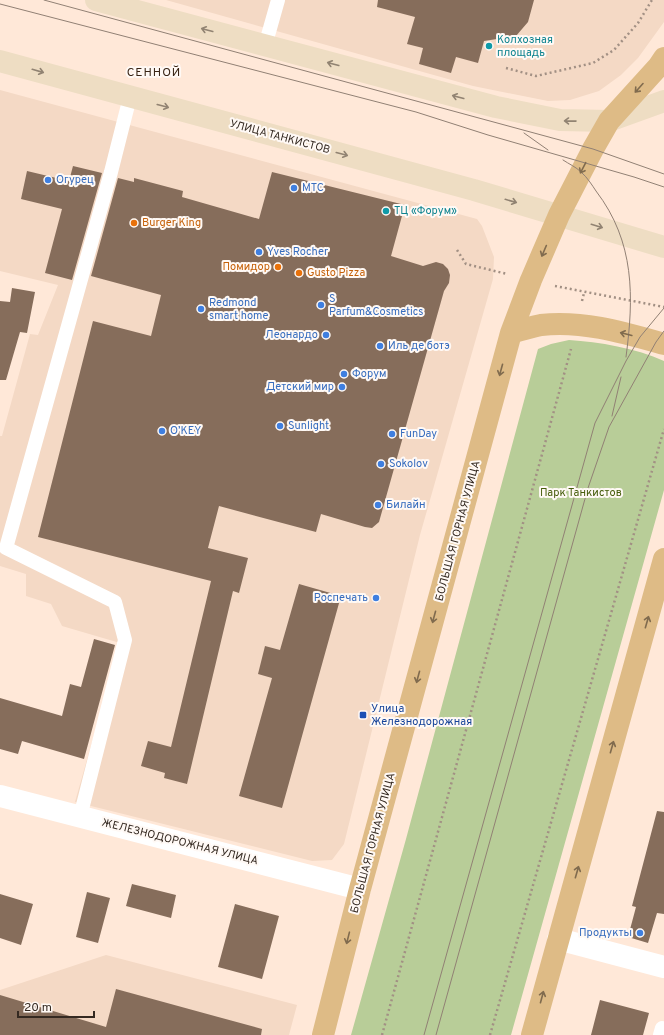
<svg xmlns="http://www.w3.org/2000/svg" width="664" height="1035" font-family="Overpass,sans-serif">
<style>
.built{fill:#f4d9c5}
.green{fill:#b8cd98}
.building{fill:#866d5b}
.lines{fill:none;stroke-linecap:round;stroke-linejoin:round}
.path{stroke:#a29084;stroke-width:2.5;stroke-dasharray:2 3;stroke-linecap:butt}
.service{stroke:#fff;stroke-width:14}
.minor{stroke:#fff;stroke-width:22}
.secondary{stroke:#eeddc3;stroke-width:22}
.primary{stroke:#debb86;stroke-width:22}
.tram{stroke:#918074;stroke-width:1}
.oneway{stroke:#918372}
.oneway2{stroke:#806b4e}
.culture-dot{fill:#0f9aa8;stroke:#fff9f5;stroke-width:1.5}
.shop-dot{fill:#3f7fe0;stroke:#fff9f5;stroke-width:1.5}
.food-dot{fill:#e8710a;stroke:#fff9f5;stroke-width:1.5}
.transit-dot{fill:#1a4fb4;stroke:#fff9f5;stroke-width:1.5}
.labels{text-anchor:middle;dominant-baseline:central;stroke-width:4;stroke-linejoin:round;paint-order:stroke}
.culture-label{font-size:11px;fill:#0d838f;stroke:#fff9f5;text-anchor:start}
.street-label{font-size:11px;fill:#342921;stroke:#fff9f5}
.shop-label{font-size:11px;fill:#366cbe;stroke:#fff9f5;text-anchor:start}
.food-label{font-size:11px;fill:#c56008;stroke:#fff9f5;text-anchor:start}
.park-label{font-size:11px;fill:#455c0a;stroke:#fff9f5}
.transit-label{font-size:11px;fill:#164399;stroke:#fff9f5;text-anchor:start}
.neighbourhood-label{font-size:12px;letter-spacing:1px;fill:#392414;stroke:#fff9f5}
</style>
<rect width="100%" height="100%" fill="#ffe8d8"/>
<path class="built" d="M166 0H664V22L638 58 621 75 599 91 570 100 548 101 473 86Z
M0 90 477 219 482 226 494 257 493 279 420 535 344 844 332 860 312 861 75 802 120 643 62 626 51 604 26 596V574L0 566V436H2L30 334 38 335 58 285 0 271Z
M106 955 297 1005 289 1035H0V990Z"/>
<path class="green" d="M569 340C599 342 636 348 664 361V490L511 1035H351L406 839 538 349 551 344Z"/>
<path class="building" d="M378 0H534L528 22 516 36 484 41 478 63 456 57 451 73 419 64 423 48 407 44 415 17 377 7Z
M73 166 102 173 72 280 45 273 62 209 21 199 27 171 69 181Z
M272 172 405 205 391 256 423 266 436 262 443 264 448 269 450 275 449 283 444 291 379 522 372 528 365 527 321 514 316 532 219 506 208 548 248 558 239 593 233 591 187 784 164 778 165 773 141 766 148 741 171 747 211 581 38 537 93 321 151 336 161 295 91 276 118 178 134 182V178L183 191 182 197 259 219Z
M12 288 35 292 27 333 20 332 6 380H0V301L10 302Z
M299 584 341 596 282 808 239 796 272 678 258 674 265 646 280 650Z
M94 639 115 645 84 759 22 741 18 754 0 749V698L62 716 70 684 81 687Z
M657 811 664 812V914L657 913 648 943 628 937 636 907 632 906Z
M132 884 176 895 171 918 126 906Z
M87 892 110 898 98 943 76 937Z
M0 894 33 904 21 945 0 938Z
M235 904 279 916 262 979 218 967Z
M116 989 262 1029 261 1035H0V995L106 1027Z
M600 1000 649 1013 643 1035H591Z"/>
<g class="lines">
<path class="path" d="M506 68 536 76 593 63 614 50 638 23 652 0
M457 250 466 264 507 274
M555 286 664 307
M582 301 584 293
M382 1035 571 349
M490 1035 664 429"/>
<path class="service" d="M265 46 278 0
M80 817 125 640 115 602 6 548 111 172 130 97
M660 1035 662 1028"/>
<path class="minor" d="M0 796 360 889
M558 939 664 967"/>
<path class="secondary" d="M96 0 496 107 560 120 609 121 664 101
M0 61 474 190 664 247"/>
<path class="primary" d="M511 333C521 330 531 327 541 325 582 320 625 333 664 344
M323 1035 360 889 511 333 531 280 559 215 593 149 609 121 658 67 664 58
M532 1035 664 559"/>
<path class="tram" d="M44 0 593 149 664 174
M0 4 416 112 488 135 634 177 664 187
M524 133 548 150
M563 160C569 164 576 167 581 172 587 177 592 185 596 191 635 242 634 297 626 357
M612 416 621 377
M424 1035 595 423 626 361 640 337 664 308
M436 1035 588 488 609 427 656 342 664 331"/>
</g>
<defs><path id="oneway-shaft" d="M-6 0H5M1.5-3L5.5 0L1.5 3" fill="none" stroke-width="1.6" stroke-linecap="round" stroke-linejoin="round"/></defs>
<g class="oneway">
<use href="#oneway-shaft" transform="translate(207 30) rotate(-165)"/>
<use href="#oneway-shaft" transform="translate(333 64) rotate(-165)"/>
<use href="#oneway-shaft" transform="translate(38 71) rotate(16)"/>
<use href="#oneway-shaft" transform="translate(458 97) rotate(-165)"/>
<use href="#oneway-shaft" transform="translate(163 106) rotate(15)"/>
<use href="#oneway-shaft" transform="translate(570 121) rotate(-179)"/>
<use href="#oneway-shaft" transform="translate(342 154) rotate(15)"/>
<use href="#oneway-shaft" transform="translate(511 201) rotate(16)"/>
<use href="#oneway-shaft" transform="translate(597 226) rotate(17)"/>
</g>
<g class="oneway2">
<use href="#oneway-shaft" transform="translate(639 88) rotate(132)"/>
<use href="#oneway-shaft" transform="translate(583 168) rotate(117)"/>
<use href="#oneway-shaft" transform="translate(544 251) rotate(113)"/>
<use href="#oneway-shaft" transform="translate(626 334) rotate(-166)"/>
<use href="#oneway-shaft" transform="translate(501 370) rotate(105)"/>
<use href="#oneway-shaft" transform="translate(434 617) rotate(105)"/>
<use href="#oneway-shaft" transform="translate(647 622) rotate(-74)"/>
<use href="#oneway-shaft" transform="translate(418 677) rotate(105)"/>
<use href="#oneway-shaft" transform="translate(612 747) rotate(-74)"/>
<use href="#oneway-shaft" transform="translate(577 872) rotate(-74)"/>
<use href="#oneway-shaft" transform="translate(348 938) rotate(104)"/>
<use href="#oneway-shaft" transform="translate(542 997) rotate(-75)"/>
</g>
<g class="culture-dot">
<circle cx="489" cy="46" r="4"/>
<circle cx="386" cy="211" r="4"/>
</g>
<g class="shop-dot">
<circle cx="48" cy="180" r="4"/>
<circle cx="294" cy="188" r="4"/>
<circle cx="259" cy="252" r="4"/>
<circle cx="321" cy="305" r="4"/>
<circle cx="201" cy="309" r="4"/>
<circle cx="326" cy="335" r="4"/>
<circle cx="380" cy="346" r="4"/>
<circle cx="344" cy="374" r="4"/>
<circle cx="342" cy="387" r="4"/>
<circle cx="280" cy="426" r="4"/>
<circle cx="162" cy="431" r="4"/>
<circle cx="392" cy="434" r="4"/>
<circle cx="381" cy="464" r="4"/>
<circle cx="378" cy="505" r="4"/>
<circle cx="376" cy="598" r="4"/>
<circle cx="640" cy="933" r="4"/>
</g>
<g class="food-dot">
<circle cx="134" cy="223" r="4"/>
<circle cx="278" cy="267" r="4"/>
<circle cx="299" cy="273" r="4"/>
</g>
<rect class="transit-dot" x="359" y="711" width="8" height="8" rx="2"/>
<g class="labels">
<g class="culture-label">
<text x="497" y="40">Колхозная<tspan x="497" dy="13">площадь</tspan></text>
<text x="394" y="211">ТЦ «Форум»</text>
</g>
<g class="street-label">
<text transform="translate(280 137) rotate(15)">УЛИЦА ТАНКИСТОВ</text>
<text transform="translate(458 531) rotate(-75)">БОЛЬШАЯ ГОРНАЯ УЛИЦА</text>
<text transform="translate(180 842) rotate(14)">ЖЕЛЕЗНОДОРОЖНАЯ УЛИЦА</text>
<text transform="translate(373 843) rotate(-75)">БОЛЬШАЯ ГОРНАЯ УЛИЦА</text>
</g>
<g class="shop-label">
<text x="56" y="180">Огурец</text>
<text x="302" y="188">МТС</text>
<text x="267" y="252">Yves Rocher</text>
<text x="329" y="299">S<tspan x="329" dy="13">Parfum&amp;Cosmetics</tspan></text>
<text x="209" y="303">Redmond<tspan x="209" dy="13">smart home</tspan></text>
<text x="318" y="335" text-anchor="end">Леонардо</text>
<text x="388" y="346">Иль де ботэ</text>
<text x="352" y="374">Форум</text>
<text x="334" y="387" text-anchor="end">Детский мир</text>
<text x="288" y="426">Sunlight</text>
<text x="170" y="431">O’KEY</text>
<text x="400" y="434">FunDay</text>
<text x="389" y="464">Sokolov</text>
<text x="386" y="505">Билайн</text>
<text x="368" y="598" text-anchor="end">Роспечать</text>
<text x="632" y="933" text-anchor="end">Продукты</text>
</g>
<g class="food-label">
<text x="142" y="223">Burger King</text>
<text x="270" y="267" text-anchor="end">Помидор</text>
<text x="307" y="273">Gusto Pizza</text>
</g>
<g class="park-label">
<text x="581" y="493">Парк Танкистов</text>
</g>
<g class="transit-label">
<text x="371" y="709">Улица<tspan x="371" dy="13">Железнодорожная</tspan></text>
</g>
<g class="neighbourhood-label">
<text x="154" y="73">СЕННОЙ</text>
</g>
</g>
<path d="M18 1011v6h76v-6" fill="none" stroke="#342921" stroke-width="2"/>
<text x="24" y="1011" font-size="12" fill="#342921" stroke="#fff9f5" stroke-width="3" paint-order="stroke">20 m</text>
</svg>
